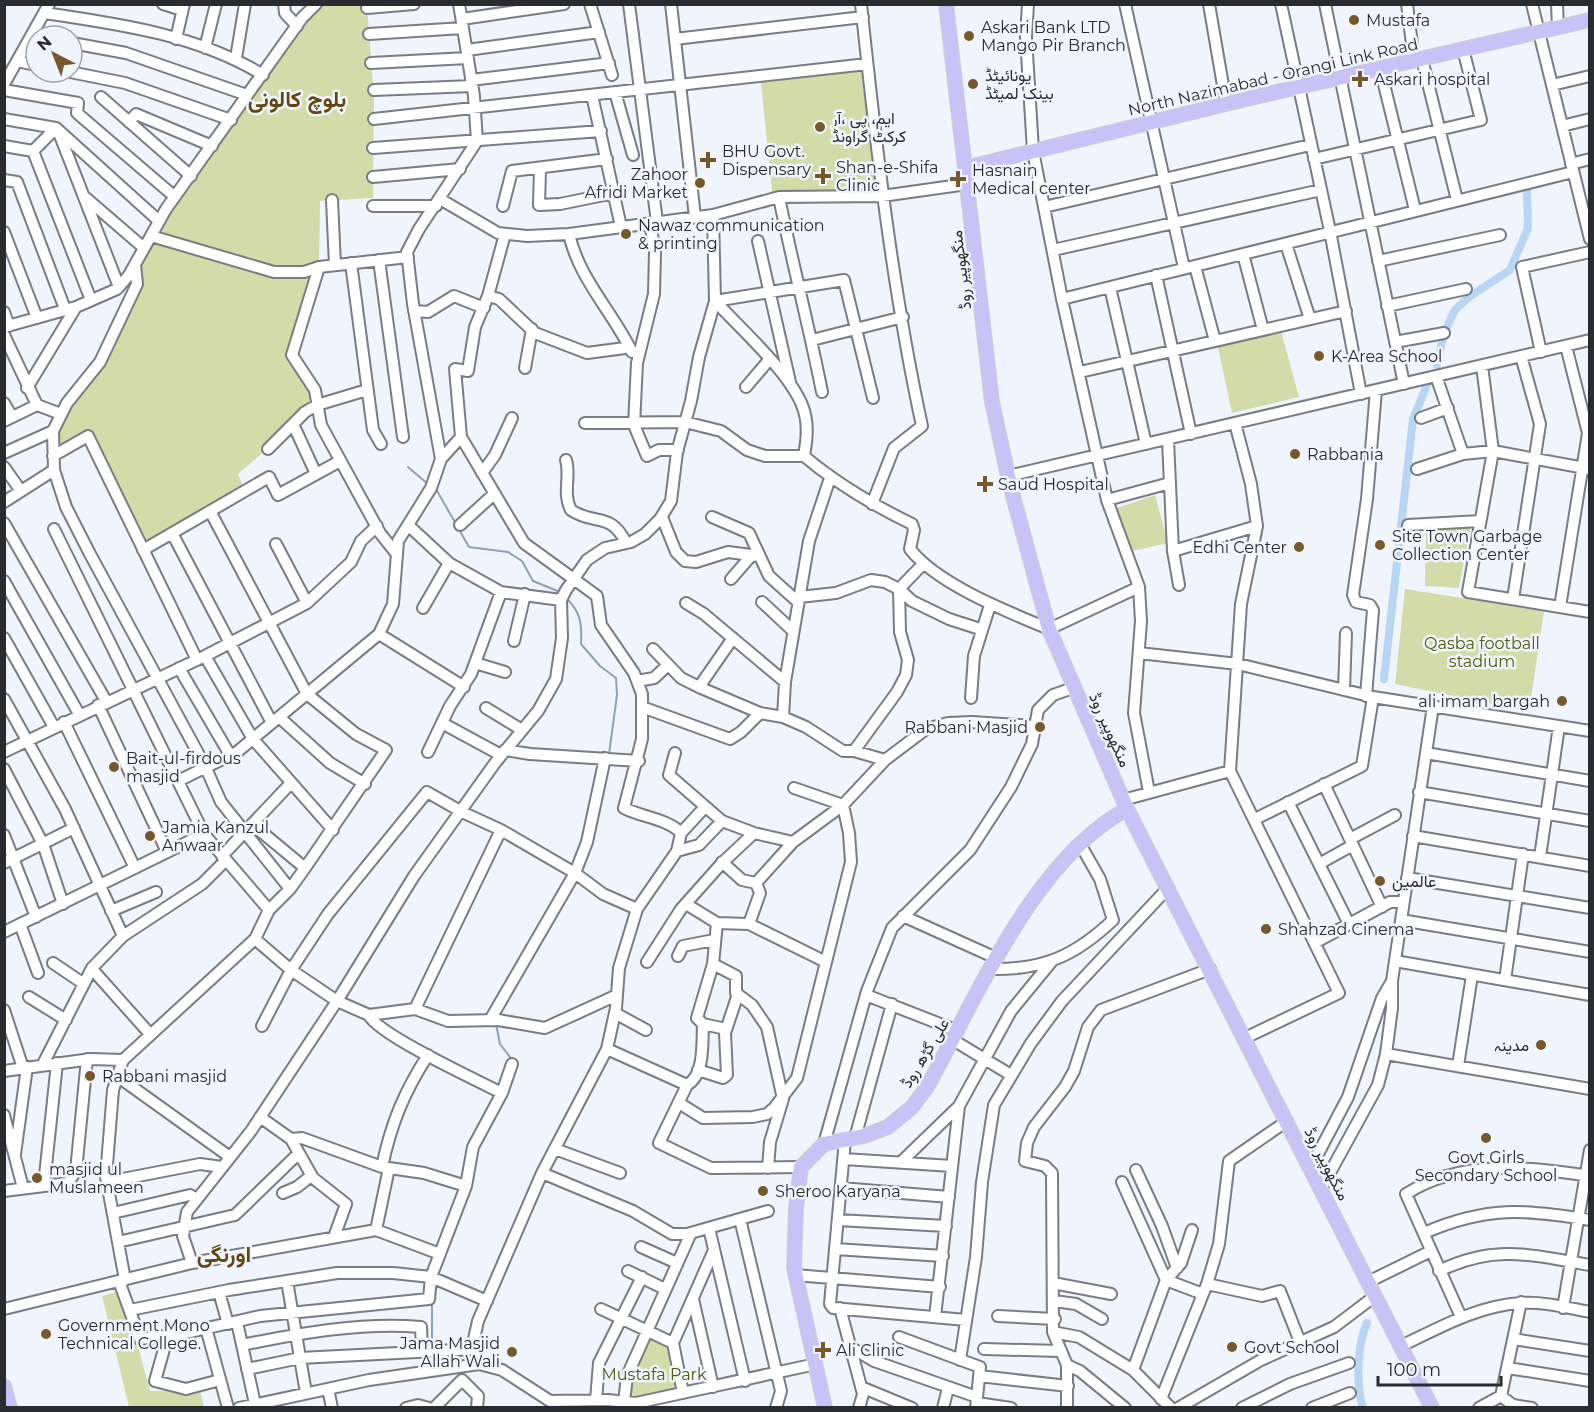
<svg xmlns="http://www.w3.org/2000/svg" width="1594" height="1412" font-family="Montserrat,Vazirmatn,sans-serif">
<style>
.green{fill:#d3dba8}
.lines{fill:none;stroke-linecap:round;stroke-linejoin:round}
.stream{stroke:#8ca2b9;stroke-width:2}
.canal{stroke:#b7d5f4;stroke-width:8}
.minor-casing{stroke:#797c83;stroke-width:14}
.major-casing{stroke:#d0d0d1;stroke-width:16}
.minor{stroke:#fff;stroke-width:10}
.major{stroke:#c9c2f6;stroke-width:14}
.poi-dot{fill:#77582d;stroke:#f0f4fc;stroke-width:2}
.labels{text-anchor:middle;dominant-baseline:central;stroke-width:5;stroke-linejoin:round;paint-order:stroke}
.poi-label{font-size:16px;fill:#292b2e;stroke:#f0f4fc;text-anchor:start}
.street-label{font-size:16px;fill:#292b2e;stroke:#f0f4fc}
.park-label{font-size:16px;fill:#525a0b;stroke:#f0f4fc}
.district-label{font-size:22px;font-weight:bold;fill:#664610;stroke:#f0f4fc}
</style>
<rect width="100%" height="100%" fill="#f0f4fc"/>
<path class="green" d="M317 5H367L374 98 373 198 320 201 319 267 293 355 318 405 238 474 245 491 144 550 88 436 54 456 53 430 100 362 138 284 135 265 166 209Z
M861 70 877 192 773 200 761 83Z
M1281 331 1299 397 1232 413 1218 347Z
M1155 495 1168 543 1132 551 1114 509Z
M1472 519 1459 588 1425 586 1426 524Z
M1405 589 1544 611 1529 712 1395 684Z
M123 1290 150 1391 200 1390 204 1407H129L102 1296Z
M646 1331 673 1343 683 1393 624 1402Z"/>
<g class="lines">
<path class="stream" d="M408 467 429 485
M436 489 469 547 508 552 522 561 533 581 560 592
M566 598C581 612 582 624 581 644L600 666 616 678 617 695 609 754
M557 915 572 889
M496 1024 500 1044 513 1061
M432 1347V1302
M433 1356 444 1366"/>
<path class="canal" d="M1437 365 1444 333 1455 310 1469 297 1510 270 1528 228 1527 190
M1384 679 1413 419 1427 385
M1363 1408C1356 1385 1357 1345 1367 1323"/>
<defs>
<path id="minor" d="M163 4 182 10
M284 4 285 13 297 26
M590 4 612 75
M629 4 657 222
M671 4 695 217
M861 4C876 146 892 287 922 426L894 448 872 504
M1028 4 1026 37 1033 151 1062 299 1107 500 1139 587 1141 621 1134 713 1149 792
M1125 4 1184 268
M1209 4 1226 103
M1281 4 1330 231 1361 394
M1325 4 1404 384
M1407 4 1414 60
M1532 4 1590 239
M1557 4 1558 27
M367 8 414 4
M45 13C120 24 198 35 263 75
M462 19 564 4
M369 34 463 28
M176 39 184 4
M675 39 863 17
M72 43 126 53 247 95
M205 48 216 4
M467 50 599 32
M236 58 245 4
M1422 59 1457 200
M17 61 36 65
M371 63 468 58
M1380 68 1415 210
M70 72 125 83 231 120
M471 80 609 63
M4 84 49 4
M1552 85 1590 76
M4 90 78 103 77 113 175 197
M374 90 472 86
M615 92 633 155
M592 95 621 227
M101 97 191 176
M4 119 56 128 159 221
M374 119 867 64
M129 122 136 114 212 146
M1562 126 1590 119
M59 133 119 287
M4 146 33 151 91 300
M373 148 601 131
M33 151 56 128
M1314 159 1481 120 1463 49
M1571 164 1590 159
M540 169 539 205 560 204 614 193
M373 177 460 169
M4 180 17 182 65 309
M779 197C792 262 809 326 822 392
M86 198 144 248
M440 199 498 233 527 236 569 234 713 215 779 197 882 196 967 184
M332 200 335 265
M373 206H436
M503 206 512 171 607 159
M1044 207 1310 145
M713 215 715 301C741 329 788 371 802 405 809 422 807 439 804 456
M650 223 655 252 654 294 637 363 634 425 647 456 659 450H678
M4 232 37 318
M569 234C579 279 612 311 632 352
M151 236 274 272H304L319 267 408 257
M758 241 790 382
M1286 244 1310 319
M1053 250 1321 190
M1243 254 1263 330
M379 260 403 437
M1378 261 1500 235
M351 263 373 430 381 444
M135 265 137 284 100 362 67 403 53 431 54 470 66 507 90 554 205 766 221 802 290 889
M1195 266 1215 341
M319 267 292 355 315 390 321 425 380 533 395 552
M1156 275 1191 434
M1110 287 1146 444
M488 296 505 234
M1062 299 1573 172
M1387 306 1466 289
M414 311 428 312 454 296 484 308
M4 312 9 326
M4 327 76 307 117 289 129 275 166 209 302 18 316 4
M4 335 37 405
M812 340 903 317
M1395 342 1444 333
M1541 352 1522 267 1590 252
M1482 366 1493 451 1468 592 1590 612
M525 368 532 329
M1080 372 1346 311
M1436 376 1463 454
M746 387 769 360
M27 388 76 307
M4 403 12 417
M1421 418 1448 408
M4 421 37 405 61 414
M585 423 685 422 721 431 747 450 765 456H804C837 484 873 505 912 524L914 530 910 549C937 584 1008 612 1049 629L1139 587
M1235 423 1251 484 1257 526 1241 604 1230 771 1339 993 1245 1038
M293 424 316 474
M1168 440 1173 551 1179 585
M268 449 305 412 317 405 367 390
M4 453 53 431
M53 456 88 436 197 660
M441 459 413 304 407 252 419 229 477 141 474 96 459 4
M566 460C571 477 562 493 571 510 594 526 611 511 626 543
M4 467 21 491
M1417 469 1463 454 1493 451 1590 469
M482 473 495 455 512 418
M1008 476 1590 340
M1107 500 1170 483
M4 502 54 470
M662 517 676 552 685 561 696 562 728 552 759 556
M712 517 749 533 769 576 798 602
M4 523 106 701
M408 525 449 563 501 592 561 600
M460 525 494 494
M1408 525 1480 521
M54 529 204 834 269 910
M172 533 272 723
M276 544 307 603
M143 550 269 477 278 495 340 461
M1173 551 1257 526
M731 579 751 556
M4 581 79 714
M799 597 836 593 871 580 885 582 899 589 912 601 949 619 980 629
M1513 599 1540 424 1521 356
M762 602 793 631
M686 603 704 614 785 682
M1560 607 1588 433 1566 346
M423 608 449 563
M379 634 464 687
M4 638 54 727
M514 641 525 594
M653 649 681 678 701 688 760 713 783 717 806 727 843 751H854L885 760
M1139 653 1238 664 1373 697 1590 731
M205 656 253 739 333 830
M475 663 505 672
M179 668 230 755
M637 681 654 678 668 665
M699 687 733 638
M1344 690 1346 633
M1366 696 1373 610 1370 605 1356 602 1353 595 1367 499 1376 390
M971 698 974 656 990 605
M4 699 65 809 123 936 92 968 43 1064
M98 705 167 852
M642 707 730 739 741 732 760 713
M486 708 522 730
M279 717 330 763 365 784
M783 717 785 682 809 541 830 478
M64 722 135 868
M442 723 501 755
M505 750 530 754 639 761
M854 751 897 692 906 675 908 660 900 632 899 589 923 564
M4 752 205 656 307 603 351 562 361 541 377 526
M428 752 450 706 471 674 501 592
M675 753 669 775 722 821 754 833 793 842
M1426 753 1590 781
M4 769 43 844 63 904
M178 781 237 752 379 634 393 604 398 541 431 488 441 459 461 437
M1324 784 1382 907
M1419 792 1590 821
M1123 800 1230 771
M1288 802 1349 924
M1255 819 1362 766 1373 697
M252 824 305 868
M681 833 705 807
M4 835 36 917
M1413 836 1590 866
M1350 839 1395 815
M677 851 699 845 722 821
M222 856 291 783
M1540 857 1559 726
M722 862 742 880 756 883 793 842 843 805 885 760 926 729 948 723 972 722 1035 726
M4 863 74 828
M1319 864 1353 845
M1407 878 1590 908
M756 883 760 893 749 924 826 962
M686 904 717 923 749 924
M111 911 156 892
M903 916 996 958
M1401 920 1590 952
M20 924 38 973
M4 932 204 834
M123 936 202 884 226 860
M255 939 291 970 337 1001 369 1015 415 1009 448 1021 498 1020 545 1028 617 995
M1316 942 1390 902H1403
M678 956 683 946 714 940
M1395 961 1590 995
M647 962 681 909 722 863 754 833
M53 963 84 984
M713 964 736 976V993L752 1005 767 1027 783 1099 770 1142 768 1168
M92 969 149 1033
M991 969C1043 970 1075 956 1113 920L1100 879 1080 844
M1505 980 1523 854
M866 995 958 1031
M29 997 66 1020
M415 1009 501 830
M4 1010 23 1068
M615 1013 646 1030
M369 1015C377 1034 478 1081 502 1093
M490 1020 575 873 587 842 605 758
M703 1024 726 1029
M262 1026 291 970 328 914 427 792 462 812 501 830 575 873 603 894 637 909
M953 1040 1011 1075
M607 1049 687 1085 659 1143 711 1168 801 1167
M1386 1054 1590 1089
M1458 1066 1472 975
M698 1070 723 1078 727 1075 725 1033 738 994
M4 1071 91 1059 123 1060
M117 1076 230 1157
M687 1085C705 1075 702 1043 703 1024L697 1018 713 964 717 923
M679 1103 703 1118 753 1117 767 1114 774 1108 797 1078 851 862 849 833 843 805 794 788
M4 1115 23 1188
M260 1117 291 1139 313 1178 346 1204 334 1237
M855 1138 892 1004
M291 1139 302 1138 382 1167 424 1173 466 1186
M845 1140 830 1304 833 1308 966 1320
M824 1144 867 991 892 928 970 850 1011 787 1032 744 1038 710 1053 695 1073 688
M555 1149 620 1173
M15 1154 27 1067
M844 1159 952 1166
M901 1162 959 1106 1011 1011 1052 961
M382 1167C391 1124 404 1092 428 1055
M1310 1169 1348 1097 1382 998 1392 981
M1136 1170 1162 1226 1177 1268
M542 1173 633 1211 672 1234H687L768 1211
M107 1182 200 1164 222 1167
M1122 1182 1166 1280 1133 1370
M44 1185 57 1063
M841 1188 949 1197
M1321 1189 1378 1085 1386 1054 1392 1008V981L1433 706
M4 1191 68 1183 76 1171 87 1059
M283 1193 297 1187 311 1176
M113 1213 190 1195 197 1199
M740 1219 781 1391 776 1408
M838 1220 946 1226
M709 1228 745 1381
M376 1230 389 1168
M1192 1230 1181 1263 1166 1280 1203 1294
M1424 1233C1486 1206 1525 1209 1590 1220
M118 1242 235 1215 297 1155
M641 1247 677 1263
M835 1249 943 1256
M192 1263 183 1236 187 1212 251 1131 337 1001 414 876 495 763 538 711 556 679 562 638 561 600 566 590 587 560 605 548 631 542 645 534 660 519 671 501 677 452 691 401 699 357 715 301 844 280 873 398
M628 1271 665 1289
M1439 1271C1495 1244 1531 1255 1590 1265
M795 1275 940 1287
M125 1280 106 1177 113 1090 123 1060 255 939 269 910 290 889 305 868 386 750 356 734 307 694 210 511
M119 1281 140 1339 181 1334 260 1316 429 1299 431 1277 466 1186 473 1147 502 1093 512 1064
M287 1281 306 1393
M1368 1282 1431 1251
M1053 1283 1111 1294
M1207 1284 1262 1296 1280 1291 1300 1342
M219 1292 228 1324
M693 1299 713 1387
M1054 1301 1076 1304 1102 1319
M840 1308 863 1394 859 1408
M1563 1308 1590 1150
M4 1309 192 1263 376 1230 440 1254
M601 1309 673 1343
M130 1310 229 1290 337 1273H393L431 1277 487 1301
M998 1316 1055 1319
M935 1317 959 1106
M1461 1317 1406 1194C1461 1159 1528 1166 1590 1176
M237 1322 255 1404
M206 1328 228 1408
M1053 1332 1079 1337 1133 1370 1171 1408
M168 1335 155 1381 186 1389 220 1380
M899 1337 980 1367 976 1408
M1513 1339 1590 1351
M242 1345C301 1333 361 1322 421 1327L422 1350
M1401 1346C1439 1328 1477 1306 1520 1303 1542 1301 1568 1308 1590 1312
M850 1347 874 1361 977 1397
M984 1349 1060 1351
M960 1360 976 1257 982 1182 994 1105 1031 1043 1062 1001 1168 888
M479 1364 474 1339 478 1321 542 1173 607 1049 616 1008 619 968 637 909 677 851 681 833C668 819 641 817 624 808L642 739V694L634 673 601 625 597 596 524 543 461 437 455 369 468 371 475 327 488 296 499 299 535 333 587 353 625 348
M1067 1365 1080 1371 1125 1408
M1508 1368 1590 1381
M247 1369 300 1358 476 1349
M979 1376 1068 1386
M861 1387 912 1408
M328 1389 332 1408
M683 1393 673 1343 714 1250
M1501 1396 1521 1302
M1161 1399 1207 1284 1219 1244 1229 1161 1287 1121
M596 1400 599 1363 642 1277
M624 1402 627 1376 691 1233
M977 1403 1011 1408
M239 1408 369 1380 479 1364 502 1370 550 1401 608 1400 636 1403 816 1364
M406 1408 418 1405 429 1408
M434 1408 462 1380 478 1396 477 1408
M943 1408 948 1388
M1067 1408V1365L1053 1332 1052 1173 1045 1166 1025 1161 1027 1143 1034 1127 1065 1087 1074 1071 1088 1027 1101 1010 1210 969
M1178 1408 1261 1360 1334 1327 1375 1296
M1242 1408 1290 1384 1349 1363
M1312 1408 1350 1393
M1479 1408 1501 1396 1513 1405 1532 1408"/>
<path id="major" d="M946 4 992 402 1010 485 1049 629 1127 809 1432 1408
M965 168 1246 99 1590 20
M4 1386 10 1408
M825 1408 794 1268 796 1208 801 1167 824 1144 864 1136 888 1127 912 1107 927 1087C977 997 1034 859 1127 809"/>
</defs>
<use href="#minor" class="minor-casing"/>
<use href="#major" class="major-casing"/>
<use href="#minor" class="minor"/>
<use href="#major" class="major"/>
</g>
<g class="poi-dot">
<circle cx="1354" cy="20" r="6"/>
<circle cx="969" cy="36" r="6"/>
<path d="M1357 70h6v6h6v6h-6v6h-6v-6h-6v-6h6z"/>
<circle cx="973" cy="84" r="6"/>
<circle cx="820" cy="127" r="6"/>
<path d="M705 151h6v6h6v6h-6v6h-6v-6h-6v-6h6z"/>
<path d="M820 167h6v6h6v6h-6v6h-6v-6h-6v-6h6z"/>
<path d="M955 170h6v6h6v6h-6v6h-6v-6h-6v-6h6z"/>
<circle cx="700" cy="183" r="6"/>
<circle cx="626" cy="234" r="6"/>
<circle cx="1319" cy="356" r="6"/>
<circle cx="1295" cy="454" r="6"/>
<path d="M982 475h6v6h6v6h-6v6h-6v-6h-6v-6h6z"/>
<circle cx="1380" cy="545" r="6"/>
<circle cx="1299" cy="547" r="6"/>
<circle cx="1562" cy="701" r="6"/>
<circle cx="1040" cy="727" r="6"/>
<circle cx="114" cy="767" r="6"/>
<circle cx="150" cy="836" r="6"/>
<circle cx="1380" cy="881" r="6"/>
<circle cx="1266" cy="929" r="6"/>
<circle cx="1541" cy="1045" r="6"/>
<circle cx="90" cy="1076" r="6"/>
<circle cx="1486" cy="1138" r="6"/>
<circle cx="37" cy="1178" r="6"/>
<circle cx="763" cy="1191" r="6"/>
<circle cx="46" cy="1334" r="6"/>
<circle cx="1232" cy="1347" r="6"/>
<path d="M820 1341h6v6h6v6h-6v6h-6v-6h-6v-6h6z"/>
<circle cx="512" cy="1352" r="6"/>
</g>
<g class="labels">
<g class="poi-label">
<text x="1366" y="20">Mustafa</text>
<text x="981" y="27">Askari Bank LTD<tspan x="981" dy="18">Mango Pir Branch</tspan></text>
<text x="985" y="75">یونائیٹڈ<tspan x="985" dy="18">بینک لمیٹڈ</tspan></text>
<text x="1374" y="79">Askari hospital</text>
<text x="832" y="118">ایم، پی ،آر<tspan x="832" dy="18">کرکٹ گراونڈ</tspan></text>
<text x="722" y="151">BHU Govt.<tspan x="722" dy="18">Dispensary</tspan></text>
<text x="836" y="167">Shan-e-Shifa<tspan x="836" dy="18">Clinic</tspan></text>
<text x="972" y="170">Hasnain<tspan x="972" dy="18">Medical center</tspan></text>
<text x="688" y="174" text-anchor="end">Zahoor<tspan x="688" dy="18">Afridi Market</tspan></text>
<text x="638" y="225">Nawaz communication<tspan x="638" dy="18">&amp; printing</tspan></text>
<text x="1331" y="356">K-Area School</text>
<text x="1307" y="454">Rabbania</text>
<text x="998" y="484">Saud Hospital</text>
<text x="1392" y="536">Site Town Garbage<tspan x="1392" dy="18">Collection Center</tspan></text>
<text x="1287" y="547" text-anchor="end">Edhi Center</text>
<text x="1550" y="701" text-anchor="end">ali imam bargah</text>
<text x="1028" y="727" text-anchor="end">Rabbani Masjid</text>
<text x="126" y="758">Bait-ul-firdous<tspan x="126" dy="18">masjid</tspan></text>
<text x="162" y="827">Jamia Kanzul<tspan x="162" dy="18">Anwaar</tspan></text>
<text x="1392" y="881">عالمین</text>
<text x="1278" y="929">Shahzad Cinema</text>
<text x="1529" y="1045" text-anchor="end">مدینہ</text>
<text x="102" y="1076">Rabbani masjid</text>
<text x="1486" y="1157" text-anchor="middle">Govt Girls<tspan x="1486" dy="18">Secondary School</tspan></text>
<text x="49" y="1169">masjid ul<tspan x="49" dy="18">Muslameen</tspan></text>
<text x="775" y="1191">Sheroo Karyana</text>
<text x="58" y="1325">Government Mono<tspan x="58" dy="18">Technical College.</tspan></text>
<text x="500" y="1343" text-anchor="end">Jama Masjid<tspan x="500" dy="18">Allah Wali</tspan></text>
<text x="1244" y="1347">Govt School</text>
<text x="836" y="1350">Ali Clinic</text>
</g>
<g class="street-label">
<text transform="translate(1273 77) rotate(-13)">North Nazimabad - Orangi Link Road</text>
<text transform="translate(961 270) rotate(-97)">منگھوپیر روڈ</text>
<text transform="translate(1110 730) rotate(66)">منگھوپیر روڈ</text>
<text transform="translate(925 1053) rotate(-59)">علی گڑھ روڈ</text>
<text transform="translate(1327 1164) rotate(63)">منگھوپیر روڈ</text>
</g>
<g class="park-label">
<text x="1482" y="643">Qasba football<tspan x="1482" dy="18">stadium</tspan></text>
<text x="654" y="1374">Mustafa Park</text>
</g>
<g class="district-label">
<text x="297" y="99">بلوچ کالونی</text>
<text x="224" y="1254">اورنگی</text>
</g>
</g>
<rect width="1594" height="1412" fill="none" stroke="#292b2e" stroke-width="12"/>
<g transform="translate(54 54) rotate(318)"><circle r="28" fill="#f0f4fc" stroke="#a0a4aa" stroke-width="1.5"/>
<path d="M0-4.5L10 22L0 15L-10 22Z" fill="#77582d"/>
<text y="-9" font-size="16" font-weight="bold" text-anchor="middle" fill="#292b2e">N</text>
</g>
<path d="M1378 1376v9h123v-9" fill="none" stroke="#292b2e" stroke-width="3"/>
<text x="1387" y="1376" font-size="18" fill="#292b2e" stroke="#f0f4fc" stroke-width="4.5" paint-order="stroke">100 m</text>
</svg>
